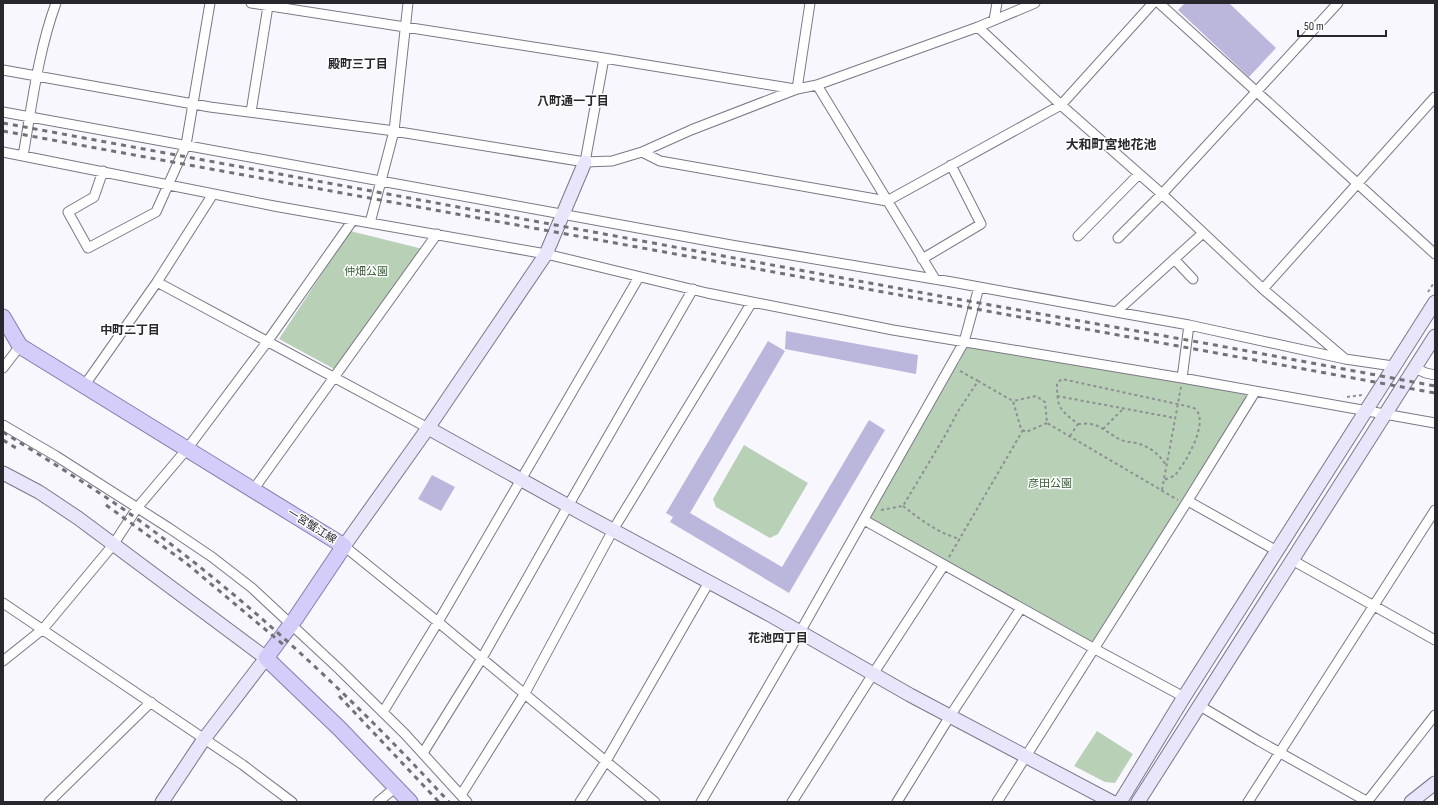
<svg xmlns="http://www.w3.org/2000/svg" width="1438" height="805" font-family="'Sofia Sans Condensed','Noto Sans JP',sans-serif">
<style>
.green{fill:#b8d1b6}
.building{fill:#bbb6dc}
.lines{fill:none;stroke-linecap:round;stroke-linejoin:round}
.street-casing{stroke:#7a7887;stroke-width:11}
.secondary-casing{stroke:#7a7887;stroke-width:15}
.primary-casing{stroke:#857caf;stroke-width:17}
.path{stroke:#8f8e95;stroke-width:2;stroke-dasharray:3 3;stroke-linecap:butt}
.street{stroke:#fff;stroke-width:9}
.secondary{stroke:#e9e6fc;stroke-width:13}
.primary{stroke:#d4ccf9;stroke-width:15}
.rail{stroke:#727177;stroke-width:3;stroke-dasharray:5 5;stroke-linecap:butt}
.labels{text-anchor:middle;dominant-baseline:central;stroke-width:3;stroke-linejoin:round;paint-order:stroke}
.park-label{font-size:11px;fill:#345e32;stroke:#fff}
.street-label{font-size:11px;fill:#28272d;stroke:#fff}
.neighbourhood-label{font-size:12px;font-weight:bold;fill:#28272d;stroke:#fff}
.quarter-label{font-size:13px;font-weight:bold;fill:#28272d;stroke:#fff}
</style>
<rect width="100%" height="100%" fill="#f8f7fe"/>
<path class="green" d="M350 231 427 250 336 370 279 339Z
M969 346 1251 394 1093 644 866 519 930 411 947 383 953 369 960 361 965 348Z
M744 445 808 483 778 534 770 538 716 507 713 499Z
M1097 731 1133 754 1115 783 1105 782 1074 766Z"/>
<path class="building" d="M1185 3H1229L1276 48 1249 77 1178 10Z
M786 331 918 355 916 374 785 349Z
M768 341 785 351 690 513 782 567 869 420 885 430 789 593 670 522 673 517 666 513Z
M432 475 455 487 441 511 418 499Z"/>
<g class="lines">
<defs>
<path id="street" d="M251 3 604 58 795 89
M1159 3 1435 254
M994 20 997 3
M978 27 1061 105 1162 194 1263 289 1344 358
M3 70 210 107 387 130 585 162 612 161 642 152 691 130 797 89 817 85 978 27 1035 3
M817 85 935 279
M797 89 810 3
M3 112 731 245 952 282 1116 312 1189 325 1345 359 1393 366
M251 112 268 6
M3 152 274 206 546 254 707 293 893 330 1182 378 1435 423
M642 152 660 161 887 201 1061 105 1153 3
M23 156C32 105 38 52 56 3
M585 162 604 58
M103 171 94 197 68 212 88 248 156 212 186 145 210 3
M370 223 394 131 408 3
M1078 236 1139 174
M1118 238 1162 194 1338 3
M922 259 981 224 951 165
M1174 259 1193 279
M157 282 428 428
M1263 289 1435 97
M1116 312 1203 233
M3 368 20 346
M1414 368 1426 373 1435 375
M1182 378 1189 325
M84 386 157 282 213 194
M3 425 56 456 169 528 212 557 252 588 339 669 405 734 467 802
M253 490 437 234
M1188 501 1277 551
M864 520 1093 648 1184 697
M344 546 438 622 655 802
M1292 560 1435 640
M3 603 243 765 292 802
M3 661 43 629 113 545 137 508 187 449 267 342 353 220
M1200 706 1259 741 1368 802
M383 712 438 622 639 277
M423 753 482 658 568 506 693 289
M461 795 525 693 613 530 752 302
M49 802 151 702
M378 802 396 787
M580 802 606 761 709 582
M701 802 800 632 964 342 979 287
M792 802 873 674 944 565
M897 802 950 716 1021 608
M997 802 1185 505 1255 392
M1248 802 1435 510
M1367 802 1435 715"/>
<path id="secondary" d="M428 428 583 514 772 616 910 695 1112 802
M3 473 39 492 78 518 266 658 204 739 162 802
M344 546 428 428 546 254 585 162
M1120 802 1184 697 1435 302
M1138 802 1435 336
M1411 802 1435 783"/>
<path id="primary" d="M3 317 20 346 344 546 295 619 266 658 340 729 410 802"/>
</defs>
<use href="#street" class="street-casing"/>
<use href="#secondary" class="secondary-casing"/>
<use href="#primary" class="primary-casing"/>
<path class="path" d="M1428 292 1435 281
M960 371 978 381
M1057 396 1175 418
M1347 397 1362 395
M1047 423 1026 432 1021 429 1013 401 1036 396 1045 402 1047 423 1178 500
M1078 424C1082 424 1087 423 1091 424 1103 426 1112 437 1124 441 1128 442 1132 442 1136 443 1149 446 1159 454 1166 465
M1103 429 1123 409
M1070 436 1078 424C1059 409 1057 408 1057 383L1062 379 1191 407C1193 408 1195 408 1196 410 1209 423 1185 464 1175 475 1172 477 1167 479 1163 480
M1162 490 1181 387
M903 506C921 520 938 533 960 539
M881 510 903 506 946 434 957 413 978 381 1013 401
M949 557 1023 430"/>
<use href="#street" class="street"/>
<use href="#secondary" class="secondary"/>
<use href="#primary" class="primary"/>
<path class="rail" d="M3 123 940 296 1215 345 1435 386
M3 131 1435 393
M3 432C49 461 96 489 140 521 253 604 354 699 449 802
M3 440 16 448
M106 505 186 563 285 646
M339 696 439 802"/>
</g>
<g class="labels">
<g class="park-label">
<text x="366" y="271">仲畑公園</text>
<text x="1050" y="483">彦田公園</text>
</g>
<g class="street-label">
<text transform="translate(312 526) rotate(32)">一宮蟹江線</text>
</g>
<g class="neighbourhood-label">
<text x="358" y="64">殿町三丁目</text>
<text x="573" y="101">八町通一丁目</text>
<text x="130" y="330">中町二丁目</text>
<text x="778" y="638">花池四丁目</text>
</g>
<g class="quarter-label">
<text x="1111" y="145">大和町宮地花池</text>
</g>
</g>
<rect width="1438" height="805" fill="none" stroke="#28272d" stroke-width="8"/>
<path d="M1298 30v6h88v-6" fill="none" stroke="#28272d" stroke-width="2"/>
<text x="1304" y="30" font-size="12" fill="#28272d" stroke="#ffffff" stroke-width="3" paint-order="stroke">50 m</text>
</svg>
